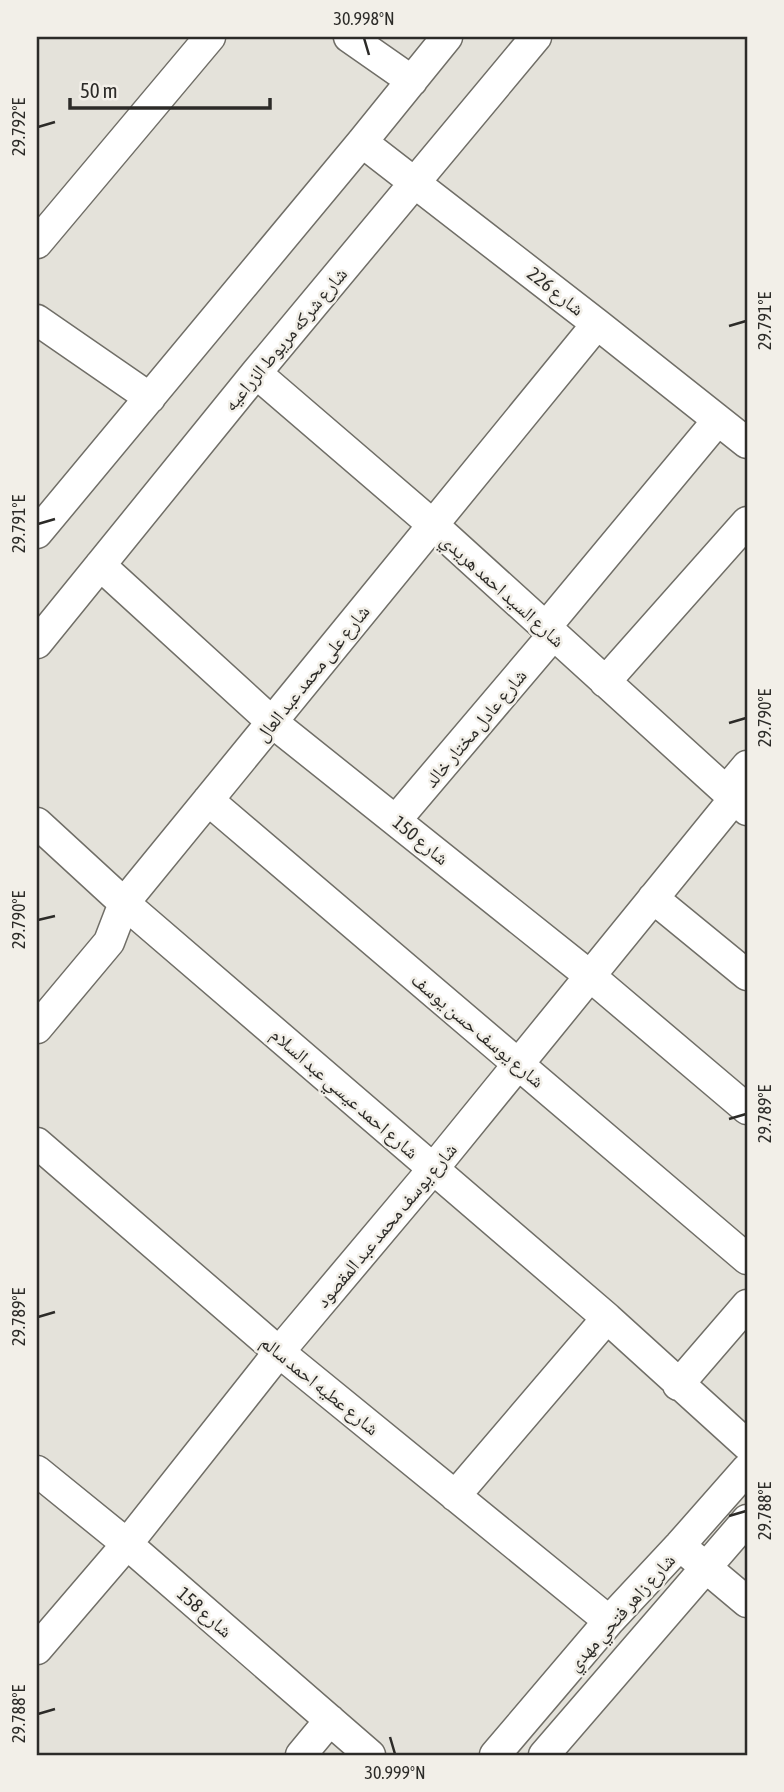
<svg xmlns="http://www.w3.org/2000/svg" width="784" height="1792" font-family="'Asap Condensed','Noto Naskh Arabic',sans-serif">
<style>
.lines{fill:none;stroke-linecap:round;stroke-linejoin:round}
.street-casing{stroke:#706e67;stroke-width:33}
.street{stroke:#fff;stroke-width:30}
.ticks{fill:none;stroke:#2c2b28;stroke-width:2.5}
.labels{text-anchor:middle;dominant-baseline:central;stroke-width:5;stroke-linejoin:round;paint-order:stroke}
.street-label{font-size:19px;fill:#2c2b28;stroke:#f2efe8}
.neatline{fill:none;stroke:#2c2b28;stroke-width:2.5}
.ticks-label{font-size:18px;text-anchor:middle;fill:#2c2b28}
</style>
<rect width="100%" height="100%" fill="#e4e2da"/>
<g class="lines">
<defs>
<path id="street" d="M349 37 412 81
M362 142 597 324 747 443
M37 243 210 37
M37 320 150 398
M256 373 433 525 747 810
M37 533 362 142 447 37
M100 565 272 722 590 976 747 1109
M545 628 718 420
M37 643 256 373 536 37
M605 682 747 522
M726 791 747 766
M208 800 747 1259
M396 820 553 635
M37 823 124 903 607 1318 747 1445
M653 898 747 975
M37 1028 109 942 124 903 597 324
M37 1143 279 1352 609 1621
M678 1385 747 1305
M37 1471 127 1544 370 1755
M455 1496 607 1318
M691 1555 747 1602
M37 1649 127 1544 279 1352 433 1169 734 799
M301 1755 330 1720
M495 1755 609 1621 680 1545 747 1469
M544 1755 747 1520"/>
</defs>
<use href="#street" class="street-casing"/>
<use href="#street" class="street"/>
</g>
<path class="ticks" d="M364 38 369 55M38 127 55 122M729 326 746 321M38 524 55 519M729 723 746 718M38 920 55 916M729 1119 746 1114M38 1317 55 1312M729 1516 746 1511M38 1714 55 1709M390 1737 395 1754"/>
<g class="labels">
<g class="street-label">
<text transform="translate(556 291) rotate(38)">شارع 226</text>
<text transform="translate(285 339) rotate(-50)">شارع شركه مريوط الزراعيه</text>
<text transform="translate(503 590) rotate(42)">شارع السيد احمد هريدي</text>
<text transform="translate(312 673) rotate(-51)">شارع على محمد عبد العال</text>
<text transform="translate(475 728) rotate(-50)">شارع عادل مختار خالد</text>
<text transform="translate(421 840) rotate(39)">شارع 150</text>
<text transform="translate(478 1030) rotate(40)">شارع يوسف حسن يوسف</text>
<text transform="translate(345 1093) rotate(41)">شارع احمد عيسي عبد السلام</text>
<text transform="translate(386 1225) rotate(-50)">شارع يوسف محمد عبد المقصود</text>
<text transform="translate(320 1385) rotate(39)">شارع عطيه احمد سالم</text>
<text transform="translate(205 1612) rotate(41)">شارع 158</text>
<text transform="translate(621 1612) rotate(-48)">شارع زاهر فتحي مهدي</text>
</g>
</g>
<rect width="784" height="1792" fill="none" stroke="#f2efe8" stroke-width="77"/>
<path d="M70 98v10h200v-10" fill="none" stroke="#2c2b28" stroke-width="3.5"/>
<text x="80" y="98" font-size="21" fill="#2c2b28" stroke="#f2efe8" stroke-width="5" paint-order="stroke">50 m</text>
<rect x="38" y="38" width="708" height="1716" class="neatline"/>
<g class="ticks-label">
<text x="364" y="25">30.998°N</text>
<text transform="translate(19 127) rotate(-90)" y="6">29.792°E</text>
<text transform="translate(765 321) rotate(-90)" y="6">29.791°E</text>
<text transform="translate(19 524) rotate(-90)" y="6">29.791°E</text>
<text transform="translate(765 718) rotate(-90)" y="6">29.790°E</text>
<text transform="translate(19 920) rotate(-90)" y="6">29.790°E</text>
<text transform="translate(765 1114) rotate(-90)" y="6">29.789°E</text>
<text transform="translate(19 1317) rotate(-90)" y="6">29.789°E</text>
<text transform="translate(765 1511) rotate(-90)" y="6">29.788°E</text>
<text transform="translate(19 1714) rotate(-90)" y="6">29.788°E</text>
<text x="395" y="1779">30.999°N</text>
</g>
</svg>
